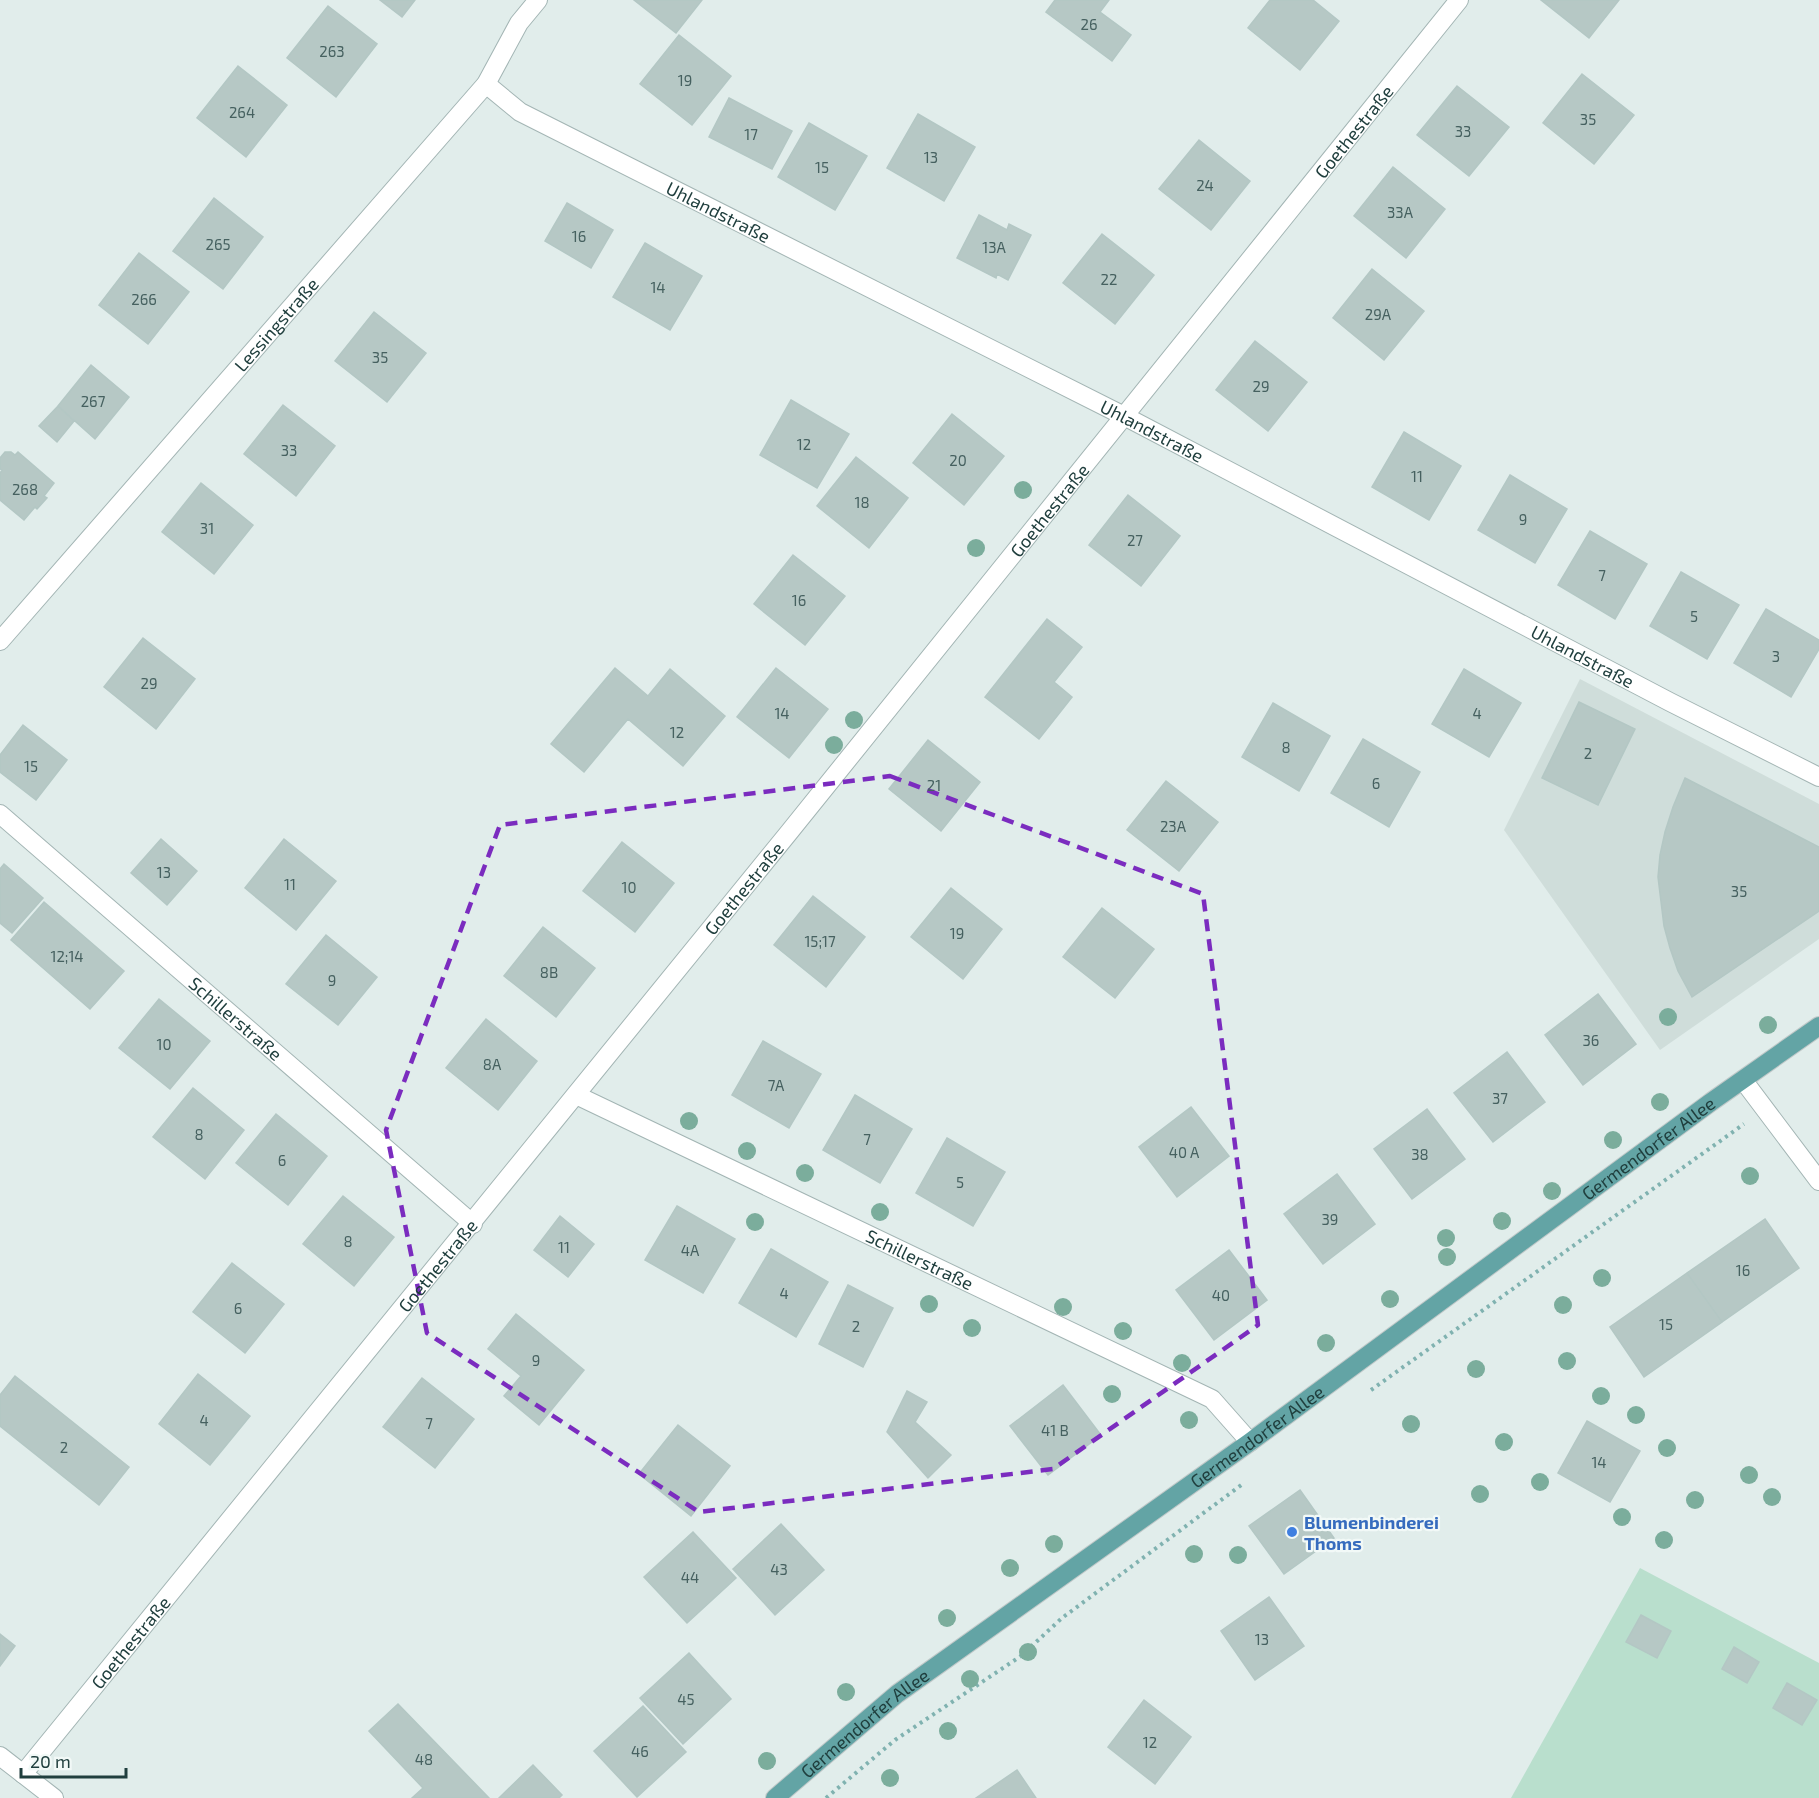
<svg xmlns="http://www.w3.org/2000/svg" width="1819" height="1798" font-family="'Exo 2',sans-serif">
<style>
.built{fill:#cfddda}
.green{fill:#b9dfcd}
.building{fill:#b6c8c5;stroke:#b3c7c4;stroke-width:1.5}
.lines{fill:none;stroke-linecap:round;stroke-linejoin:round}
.lane-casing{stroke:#a3b5b4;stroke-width:20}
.street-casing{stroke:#a3b5b4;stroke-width:20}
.primary-casing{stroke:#c1c9c9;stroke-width:20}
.path{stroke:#80b2b0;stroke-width:4;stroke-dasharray:3 4.5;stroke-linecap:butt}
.lane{stroke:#fff;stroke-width:18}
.street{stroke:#fff;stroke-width:18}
.primary{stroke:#63a4a5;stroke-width:18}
.tree{fill:#7bad9c}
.marked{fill:none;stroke:#7b2cbf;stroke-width:4.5;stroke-dasharray:12 8;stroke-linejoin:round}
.shop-dot{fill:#3f7fe0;stroke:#f2f9f7;stroke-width:2}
.labels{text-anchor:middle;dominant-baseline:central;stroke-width:4.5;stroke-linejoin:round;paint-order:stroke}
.number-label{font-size:15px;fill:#466160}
.street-label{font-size:18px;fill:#203f3e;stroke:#f2f9f7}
.shop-label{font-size:18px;font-weight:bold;fill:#366cbe;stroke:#f2f9f7;text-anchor:start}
</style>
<rect width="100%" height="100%" fill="#e1edeb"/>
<path class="built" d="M1580 679 1819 804V939L1660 1050 1504 830Z"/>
<path class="green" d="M1640 1568 1819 1663V1798H1511Z"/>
<path class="building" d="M380 0H415L402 17Z
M634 0H702L676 33Z
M1055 0H1109L1100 12 1131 35 1112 61 1046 12Z
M1270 0H1313L1339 21 1300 70 1248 28Z
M1541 0H1619L1589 38Z
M328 6 377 44 336 97 287 58Z
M679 35 731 76 692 125 640 84Z
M238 66 287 105 246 157 197 118Z
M1582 74 1634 115 1594 164 1543 123Z
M1457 86 1509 127 1469 176 1417 135Z
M729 98 792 131 772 169 709 137Z
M918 114 975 147 944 201 887 168Z
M809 123 867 156 835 210 778 177Z
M1199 140 1250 181 1211 230 1159 189Z
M1393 167 1445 209 1406 258 1354 216Z
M214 198 263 237 223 289 173 251Z
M567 203 613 230 591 268 545 241Z
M979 215 1007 230 1009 224 1031 235 1008 280 997 274 996 278 957 258Z
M1102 234 1154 275 1115 324 1063 283Z
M645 243 702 276 670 330 613 297Z
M139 253 189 292 148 344 99 305Z
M1372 269 1424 311 1384 360 1333 318Z
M374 312 426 353 387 402 335 361Z
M1255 341 1307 382 1268 431 1216 390Z
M91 365 129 397 95 439 58 406Z
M791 400 849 434 817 488 760 455Z
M283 405 335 446 296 496 244 454Z
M58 406 74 421 57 442 39 426Z
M952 414 1004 456 964 505 913 463Z
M1404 432 1461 466 1429 520 1372 487Z
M5 452H11L15 455 18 452 54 483 44 496 47 498 37 509 35 507 24 520 0 500V473L2 470 0 469V458Z
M856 457 908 498 869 548 817 506Z
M1510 475 1567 509 1535 563 1478 530Z
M201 483 253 525 214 574 162 532Z
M1128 495 1180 536 1141 586 1089 545Z
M1590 531 1647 564 1615 619 1558 585Z
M793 555 845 596 805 645 754 604Z
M1681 572 1739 605 1707 659 1650 626Z
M1766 609 1819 640V649L1791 697 1734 663Z
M1047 619 1082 647 1054 682 1072 697 1039 739 985 697Z
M143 638 195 679 156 729 104 687Z
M615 668 648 696 670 669 725 716 683 766 628 719 584 772 551 744Z
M776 668 828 709 789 758 737 717Z
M1464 669 1521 703 1489 757 1432 724Z
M1579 702 1635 729 1598 805 1542 778Z
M1273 703 1330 736 1299 791 1242 757Z
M23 725 67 760 36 800 0 772V755Z
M1363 739 1420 772 1389 827 1331 793Z
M928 740 980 782 941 831 889 789Z
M1685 778 1819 847V911L1692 997 1678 971 1670 948 1664 926 1658 877 1660 855 1665 832 1673 807Z
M1166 781 1218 822 1179 871 1127 830Z
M161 839 197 871 167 905 131 873Z
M284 839 336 881 296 930 245 888Z
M622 842 674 883 635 932 583 891Z
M4 864 43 898 12 933 0 923V869Z
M951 888 1002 929 963 979 911 937Z
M813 896 865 937 826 987 774 945Z
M44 902 124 971 90 1009 11 940Z
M1102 908 1154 949 1115 998 1063 957Z
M543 927 595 968 556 1017 504 976Z
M326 935 377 977 338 1025 286 984Z
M1598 994 1636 1044 1583 1085 1545 1035Z
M159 999 210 1041 170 1089 119 1048Z
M486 1019 537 1061 498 1110 446 1068Z
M763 1041 821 1074 789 1128 732 1095Z
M1507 1052 1545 1102 1493 1142 1454 1093Z
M193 1088 244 1130 205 1179 153 1137Z
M855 1095 912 1129 880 1183 823 1150Z
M1191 1107 1229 1156 1177 1197 1139 1147Z
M1427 1109 1465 1159 1412 1199 1374 1149Z
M276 1114 327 1156 288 1205 236 1163Z
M947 1138 1005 1172 973 1226 916 1193Z
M1337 1174 1375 1224 1323 1264 1284 1214Z
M343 1196 394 1237 354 1286 303 1244Z
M677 1206 735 1239 703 1293 645 1260Z
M560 1216 594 1244 568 1277 534 1250Z
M1765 1219 1799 1268 1722 1322 1687 1273Z
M771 1249 828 1282 796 1337 739 1303Z
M1229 1250 1267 1300 1214 1340 1176 1290Z
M232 1263 284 1304 245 1353 193 1312Z
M1687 1273 1722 1322 1644 1377 1610 1327Z
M848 1285 893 1308 863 1367 819 1344Z
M516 1314 584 1370 539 1425 504 1396 521 1376 488 1349Z
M198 1374 250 1416 210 1465 159 1424Z
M15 1376 129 1467 99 1505 0 1426V1395Z
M422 1378 474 1419 435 1468 383 1427Z
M1063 1385 1101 1435 1048 1475 1010 1426Z
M907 1391 927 1402 915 1422 951 1455 928 1478 887 1432Z
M1587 1421 1640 1451 1610 1502 1558 1473Z
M678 1425 730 1466 691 1516 639 1474Z
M1300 1490 1334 1538 1284 1574 1249 1526Z
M781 1524 824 1570 775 1615 733 1569Z
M693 1532 736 1578 687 1623 644 1577Z
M1269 1597 1304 1646 1255 1680 1221 1631Z
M1641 1615 1671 1631 1657 1658 1626 1642Z
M0 1634 15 1646 0 1666Z
M1734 1647 1759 1662 1747 1683 1722 1669Z
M689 1653 731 1699 683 1744 640 1698Z
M1787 1683 1817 1700 1802 1725 1773 1708Z
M1144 1700 1191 1737 1155 1784 1108 1747Z
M398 1704 489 1798H412L423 1788 369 1731Z
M643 1706 686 1752 637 1797 594 1751Z
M533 1765 562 1795 559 1798H499Z
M1017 1770 1036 1798H976Z"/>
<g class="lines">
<defs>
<path id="lane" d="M1743 1080 1819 1181"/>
<g id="street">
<path id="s1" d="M486 84 520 112 1126 417 1670 702 1819 777"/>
<path id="s2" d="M0 641 486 84 519 23 538 0"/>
<path id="s3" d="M0 814 473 1224"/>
<path id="s4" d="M576 1095 1212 1399 1250 1442"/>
<path d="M0 1756 54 1798"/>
<path id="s5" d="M23 1774C504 1185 984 594 1459 0"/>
</g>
<g id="primary">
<path id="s6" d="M775 1798 897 1694 1250 1442 1711 1102 1819 1026"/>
</g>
</defs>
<use href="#lane" class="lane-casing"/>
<use href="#street" class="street-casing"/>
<use href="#primary" class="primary-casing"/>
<path class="path" d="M1371 1390 1744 1124
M826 1798 895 1740 1021 1656 1062 1618 1244 1483"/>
<use href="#lane" class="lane"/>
<use href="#street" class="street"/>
<use href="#primary" class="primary"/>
</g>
<g class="tree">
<circle cx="1023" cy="490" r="9"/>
<circle cx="976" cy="548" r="9"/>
<circle cx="854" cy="720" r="9"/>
<circle cx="834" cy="745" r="9"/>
<circle cx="1668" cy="1017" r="9"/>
<circle cx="1768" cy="1025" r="9"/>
<circle cx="1660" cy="1102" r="9"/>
<circle cx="689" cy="1121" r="9"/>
<circle cx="1613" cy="1140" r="9"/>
<circle cx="747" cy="1151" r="9"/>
<circle cx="805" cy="1173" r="9"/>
<circle cx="1750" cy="1176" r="9"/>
<circle cx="1552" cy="1191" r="9"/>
<circle cx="880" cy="1212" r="9"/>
<circle cx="1502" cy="1221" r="9"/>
<circle cx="755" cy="1222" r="9"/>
<circle cx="1446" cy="1238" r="9"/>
<circle cx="1447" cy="1257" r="9"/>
<circle cx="1602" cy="1278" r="9"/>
<circle cx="1390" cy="1299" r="9"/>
<circle cx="929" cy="1304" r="9"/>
<circle cx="1563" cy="1305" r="9"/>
<circle cx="1063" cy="1307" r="9"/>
<circle cx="972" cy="1328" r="9"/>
<circle cx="1123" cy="1331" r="9"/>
<circle cx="1326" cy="1343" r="9"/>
<circle cx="1567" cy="1361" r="9"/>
<circle cx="1182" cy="1363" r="9"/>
<circle cx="1476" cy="1369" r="9"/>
<circle cx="1112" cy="1394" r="9"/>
<circle cx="1601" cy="1396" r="9"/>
<circle cx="1636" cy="1415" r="9"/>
<circle cx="1189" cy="1420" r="9"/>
<circle cx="1411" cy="1424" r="9"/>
<circle cx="1504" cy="1442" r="9"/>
<circle cx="1667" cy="1448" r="9"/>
<circle cx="1749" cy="1475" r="9"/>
<circle cx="1540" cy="1482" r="9"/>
<circle cx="1480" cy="1494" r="9"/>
<circle cx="1772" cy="1497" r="9"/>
<circle cx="1695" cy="1500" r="9"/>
<circle cx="1622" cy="1517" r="9"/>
<circle cx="1664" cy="1540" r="9"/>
<circle cx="1054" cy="1544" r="9"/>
<circle cx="1194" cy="1554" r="9"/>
<circle cx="1238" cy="1555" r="9"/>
<circle cx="1010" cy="1568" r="9"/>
<circle cx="947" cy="1618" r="9"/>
<circle cx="1028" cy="1652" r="9"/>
<circle cx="970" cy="1679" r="9"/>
<circle cx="846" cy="1692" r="9"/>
<circle cx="948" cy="1731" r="9"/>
<circle cx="767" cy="1761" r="9"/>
<circle cx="890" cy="1778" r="9"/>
</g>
<path class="marked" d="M890 776 1203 894 1258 1325 1053 1469 699 1512 427 1333 386 1130 500 825Z"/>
<circle class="shop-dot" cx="1292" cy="1532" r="6"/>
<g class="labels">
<g class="number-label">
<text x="1089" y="24">26</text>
<text x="332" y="51">263</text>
<text x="685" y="80">19</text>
<text x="242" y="112">264</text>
<text x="1588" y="119">35</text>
<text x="1463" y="131">33</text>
<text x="751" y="134">17</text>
<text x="931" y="157">13</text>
<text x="822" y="167">15</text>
<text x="1205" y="185">24</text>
<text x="1400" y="212">33A</text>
<text x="579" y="236">16</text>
<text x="218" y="244">265</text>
<text x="994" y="247">13A</text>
<text x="1109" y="279">22</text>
<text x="658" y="287">14</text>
<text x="144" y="299">266</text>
<text x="1378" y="314">29A</text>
<text x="380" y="357">35</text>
<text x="1261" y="386">29</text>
<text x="93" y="401">267</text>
<text x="804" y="444">12</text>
<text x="289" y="450">33</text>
<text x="958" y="460">20</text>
<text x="1417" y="476">11</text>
<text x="25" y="489">268</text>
<text x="862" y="502">18</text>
<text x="1523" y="519">9</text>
<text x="207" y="528">31</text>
<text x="1135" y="540">27</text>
<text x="1602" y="575">7</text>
<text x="799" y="600">16</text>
<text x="1694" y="616">5</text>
<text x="1776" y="656">3</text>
<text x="149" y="683">29</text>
<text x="782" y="713">14</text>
<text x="1477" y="713">4</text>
<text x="677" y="732">12</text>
<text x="1286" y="747">8</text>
<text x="1588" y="753">2</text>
<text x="31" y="766">15</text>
<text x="1376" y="783">6</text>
<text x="934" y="785">21</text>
<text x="1173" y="826">23A</text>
<text x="164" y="872">13</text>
<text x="290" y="884">11</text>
<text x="629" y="887">10</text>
<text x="1739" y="891">35</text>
<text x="957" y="933">19</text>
<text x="820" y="941">15;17</text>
<text x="67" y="956">12;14</text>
<text x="549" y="972">8B</text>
<text x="332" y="980">9</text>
<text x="1591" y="1040">36</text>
<text x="164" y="1044">10</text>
<text x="492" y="1064">8A</text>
<text x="776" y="1085">7A</text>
<text x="1500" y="1098">37</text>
<text x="199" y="1134">8</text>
<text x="867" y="1139">7</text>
<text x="1184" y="1152">40 A</text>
<text x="1420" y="1154">38</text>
<text x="282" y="1160">6</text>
<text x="960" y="1182">5</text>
<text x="1330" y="1219">39</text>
<text x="348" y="1241">8</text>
<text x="564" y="1247">11</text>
<text x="690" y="1250">4A</text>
<text x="1743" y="1270">16</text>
<text x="784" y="1293">4</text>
<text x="1221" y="1295">40</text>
<text x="238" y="1308">6</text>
<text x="1666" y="1324">15</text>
<text x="856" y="1326">2</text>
<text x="536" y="1360">9</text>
<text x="204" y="1420">4</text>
<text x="429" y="1423">7</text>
<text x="1055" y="1430">41 B</text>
<text x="64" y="1447">2</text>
<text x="1599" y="1462">14</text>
<text x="779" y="1569">43</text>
<text x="690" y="1577">44</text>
<text x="1262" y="1639">13</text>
<text x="686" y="1699">45</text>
<text x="1150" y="1742">12</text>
<text x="640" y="1751">46</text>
<text x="424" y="1759">48</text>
</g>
<g class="street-label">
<text stroke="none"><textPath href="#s5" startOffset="2114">Goethestraße</textPath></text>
<text stroke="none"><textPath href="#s1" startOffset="266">Uhlandstraße</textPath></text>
<text stroke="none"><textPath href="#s2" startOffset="420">Lessingstraße</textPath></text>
<text stroke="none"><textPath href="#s1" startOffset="752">Uhlandstraße</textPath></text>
<text stroke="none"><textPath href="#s5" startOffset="1628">Goethestraße</textPath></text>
<text stroke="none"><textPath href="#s1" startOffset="1238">Uhlandstraße</textPath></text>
<text stroke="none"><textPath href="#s5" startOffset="1142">Goethestraße</textPath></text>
<text stroke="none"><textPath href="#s3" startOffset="312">Schillerstraße</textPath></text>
<text stroke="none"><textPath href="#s6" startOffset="1089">Germendorfer Allee</textPath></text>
<text stroke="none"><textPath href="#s4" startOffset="381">Schillerstraße</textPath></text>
<text stroke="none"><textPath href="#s5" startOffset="656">Goethestraße</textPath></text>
<text stroke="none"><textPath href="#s6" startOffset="603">Germendorfer Allee</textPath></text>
<text stroke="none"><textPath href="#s5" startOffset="170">Goethestraße</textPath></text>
<text stroke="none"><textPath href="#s6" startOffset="117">Germendorfer Allee</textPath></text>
</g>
<g class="shop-label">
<text x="1304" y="1522">Blumenbinderei<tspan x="1304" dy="21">Thoms</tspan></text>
</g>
</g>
<path d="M21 1768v9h105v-9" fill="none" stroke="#203f3e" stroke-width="3"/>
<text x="30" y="1768" font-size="18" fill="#203f3e" stroke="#f2f9f7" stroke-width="4.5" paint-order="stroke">20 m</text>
</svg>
